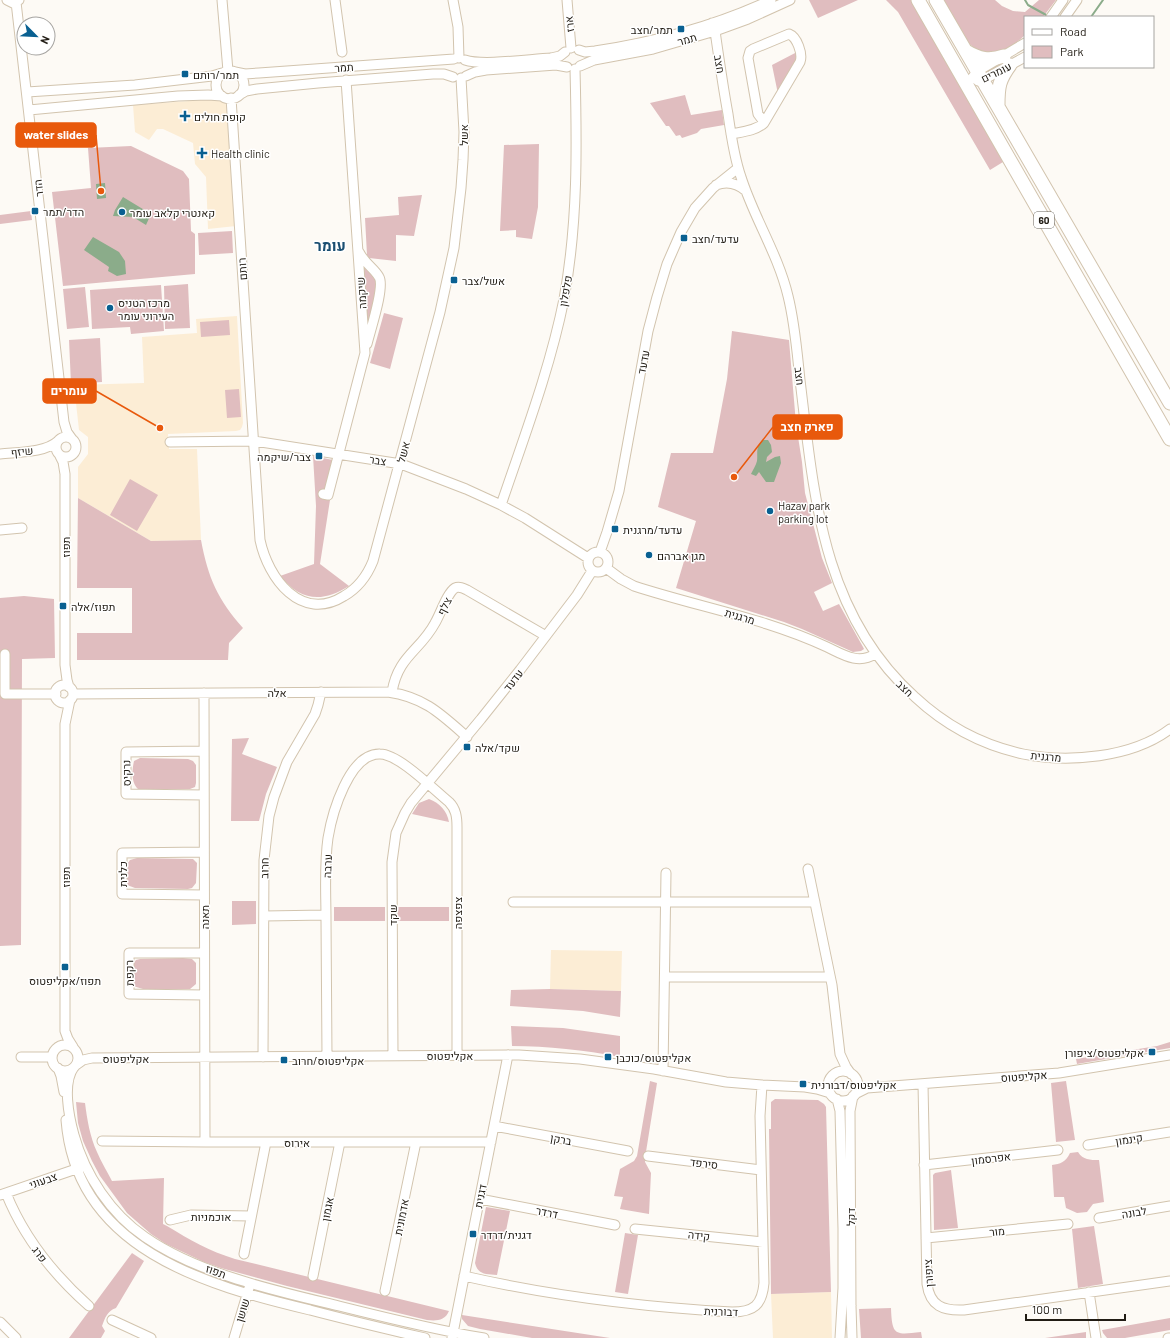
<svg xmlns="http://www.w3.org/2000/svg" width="1170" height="1338" font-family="Barlow,Heebo,sans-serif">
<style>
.built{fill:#fcedd5}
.green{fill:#e0bdbf}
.water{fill:#8bac8a}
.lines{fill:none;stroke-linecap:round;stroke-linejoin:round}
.stream{stroke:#8bac8a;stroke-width:2}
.minor-casing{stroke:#d2c4ae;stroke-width:11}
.highway-casing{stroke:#d2c4ae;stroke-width:15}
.minor{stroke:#fff;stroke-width:9}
.highway{stroke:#fff;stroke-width:13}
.poi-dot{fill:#096091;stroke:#fff;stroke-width:1.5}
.labels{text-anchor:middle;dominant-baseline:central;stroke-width:3;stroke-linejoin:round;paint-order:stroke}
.shield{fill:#fff;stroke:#64605a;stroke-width:1}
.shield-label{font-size:10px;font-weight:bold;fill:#211c14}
.street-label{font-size:11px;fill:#211c14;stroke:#fff}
.poi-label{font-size:11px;fill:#211c14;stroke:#fff;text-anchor:start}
.district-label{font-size:15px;font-weight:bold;fill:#1b4f72;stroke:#fff}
.leader{fill:none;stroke:#e8590c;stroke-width:1.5}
.callout-dot{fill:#e8590c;stroke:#fff;stroke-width:1.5}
.callout{fill:#e8590c;stroke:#e8590c;stroke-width:1.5}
.callout-label{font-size:12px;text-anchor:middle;font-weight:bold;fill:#fff}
</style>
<rect width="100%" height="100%" fill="#fdfaf5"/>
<path class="built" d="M217 99 223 101 227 106 236 226 208 229 206 177 195 164 193 143 163 129H157L149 140 135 132 133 105Z
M237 316 243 423 242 427 240 430 236 431 168 434 169 449H197L201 540 151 541 78 498V467L88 454V437L79 430 74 385 144 383 142 337 197 333 196 319Z
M551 950 622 951 621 991 550 989Z
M831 1292 832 1338H773L771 1294Z"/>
<path class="green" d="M809 0H858L818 18Z
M886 0H912L1003 162 990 170 898 12Z
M944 0H995L1002 6 1013 11 1025 12 1039 0H1056L1043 17H1025V35C1011 49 990 60 972 46 962 39 950 11 944 0Z
M797 52 798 59 778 94 772 65Z
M685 95 691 115 722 110 724 125 701 129 697 133 682 138 680 135 676 136 669 126H666L650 103Z
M539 144 538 207 532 239 516 237V230L500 231 504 145Z
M131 146 183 171 189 179 191 231 195 234V274L63 286 52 192 91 188 88 148Z
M422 195 414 236 396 235V261L369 258 367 255 365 218 399 215 398 197Z
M31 211 32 220 0 224V215Z
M232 231 233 253 199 255 198 233Z
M363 262 374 275 379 290 366 336Z
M188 284 190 328 165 329 164 286Z
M161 285 164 331 131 334 130 327 92 329 90 290Z
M85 287 89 327 67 329 63 289Z
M384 313 403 318 390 369 370 363Z
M229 320 230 335 201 337 200 322Z
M732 331 789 340 796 424 802 462 805 493 822 558 832 583 814 592 823 611 839 604 863 647 864 649 861 651 853 652 802 629 784 622 676 588 696 521 658 507 671 453H713L727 379Z
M100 338 102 382 71 384 69 340Z
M239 389 241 417 227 418 225 390Z
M313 456 333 460 324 499 330 500 320 564 349 586C322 603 301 601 280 576L314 564 316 506Z
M130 479 158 495 137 531 110 515Z
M78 498 151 541 201 540C208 578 218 600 243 628L229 643 228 660H77V633H132V588H77Z
M24 596 54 599 55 658 22 659 21 945 0 946V598Z
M249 738 242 754 277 767 266 794 259 821H231L232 739Z
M140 758 188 759 193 761 196 765V783L195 787 190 789H138C131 783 132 770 134 761Z
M429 799C440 803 447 811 449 822L412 814 419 803Z
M137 858 193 859 197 863 196 883 192 888 188 889 135 888 127 885 126 883 125 867 130 860Z
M232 901H256V924L232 925Z
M334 907H385V921H334Z
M398 907H449V921H398Z
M183 958 192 959 196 963V984L190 989H143L133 986V964L136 960 140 959Z
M550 989 621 991 620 1017 583 1011 510 1006 511 990Z
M511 1026 563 1028 620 1036V1057C584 1050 548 1046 512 1046Z
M1170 1042V1048L1077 1064 1076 1059 1157 1046Z
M650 1081 657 1083 645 1158V1162L651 1173 649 1214 620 1209 623 1197 614 1196 620 1169 634 1161 637 1156Z
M1066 1081 1075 1140 1056 1142 1051 1083Z
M775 1099 818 1100 824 1104 826 1107 831 1292 771 1294 769 1129H771V1102Z
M76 1102 85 1103C87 1119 90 1137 97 1152 101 1162 107 1171 112 1181L164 1178 163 1224 167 1226C190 1240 209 1251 235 1259L449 1311C445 1321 436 1321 427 1320L287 1286 221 1268 204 1262 166 1244 151 1234 127 1213 100 1176 92 1161 83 1141 78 1123Z
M1078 1152C1083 1160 1090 1160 1099 1160L1104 1202 1093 1204 1087 1212 1077 1213 1066 1208 1064 1197H1054L1052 1165C1060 1164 1066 1162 1070 1153Z
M951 1170 958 1228 934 1230 933 1175 935 1173Z
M486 1207 510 1211 497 1275C486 1274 478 1275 475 1263Z
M1094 1226 1103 1284 1078 1288 1072 1229Z
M625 1233 638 1235 628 1294 615 1292Z
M132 1253 144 1261 116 1308C107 1311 105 1318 102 1326L105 1331 101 1338H69Z
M891 1308C892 1336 895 1335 921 1332L922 1338H861L859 1309Z
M462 1315 610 1338H532L480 1329 468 1326 462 1319Z
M1170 1318V1330L1125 1338H1107L1103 1333 1102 1330Z
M1086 1332V1338H1045Z"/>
<path class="water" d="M105 183 106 198 97 199 96 184Z
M123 197 151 214 146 225 133 217 113 216 115 210Z
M93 237 119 252 125 261 126 274 117 276 108 271 109 267 84 250Z
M763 440H768L771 445 772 452 767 457 766 462 775 457 780 456 781 463 774 482H766L759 472 756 476 751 474C753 470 756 465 757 461 758 453 755 447 763 440Z"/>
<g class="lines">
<path class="stream" d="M1025 0 1028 5 1048 16
M1091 17 1103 0"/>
<defs>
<path id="minor" d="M7 0 13 3 19 0
M222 0 228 71
M335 0 342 52
M453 0 458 27 459 58
M567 0 571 48
M16 2 64 422 67 432 72 439
M1051 17 1063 0
M1065 17 1077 0
M712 23 715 31C719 59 723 87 728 114 731 135 734 157 741 177 754 218 778 254 788 296 795 324 797 352 800 380 814 495 822 614 915 697 945 725 982 745 1023 754 1068 763 1132 758 1170 729
M579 50 585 52 595 51C655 42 715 26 771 0
M465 60C483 66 530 59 551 58L560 56 565 52
M580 66 594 60 653 49 715 31 748 19 790 0
M216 85a14 14 0 1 1 28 0a14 14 0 1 1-28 0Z
M235 72 245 74 259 73 454 59
M466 76 475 72 486 70 556 65 567 67
M978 81 983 80 1025 57
M967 84 978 71 1025 43
M27 92 135 85 212 76 222 73
M239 95 246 91 257 89 318 83 433 74H444L453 77
M231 98 260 540C268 578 301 623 344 596 358 588 367 576 373 561L440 312 454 248 461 188 463 160 464 132 461 78
M29 110 178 96 208 95 222 96
M731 134C741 132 756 131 764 123L800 62C803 54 797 37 789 34L753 49 750 51 748 58 758 114 764 122
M716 185C727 181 737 183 746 191
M359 252C365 264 374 268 379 277 385 287 370 331 367 344
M56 447a10 10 0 1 1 20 0a10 10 0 1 1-20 0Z
M170 442 254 441 401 464 466 489 501 505 525 518 588 558
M0 454C17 452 45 453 58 441
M60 456 63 462 65 474V665L67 680 69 687
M323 494 328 495 365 353 346 80
M501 505C524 437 550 369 564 299 578 222 577 146 575 69
M0 530 22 528
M588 562a10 10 0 1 1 20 0a10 10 0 1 1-20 0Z
M600 552 607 532 619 491 648 331 657 297 667 264 681 232 695 208 713 188 738 168
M606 568 621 579 634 586C698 607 765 618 827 647 842 654 858 665 875 654
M5 654V694H56
M55 694a9 9 0 1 1 18 0a9 9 0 1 1-18 0Z
M392 692C398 656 420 651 435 623 440 615 447 593 455 588 459 586 463 588 467 590L546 636
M204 693 205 1142
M73 694 388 692C424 697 441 714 467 737
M70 700 65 724V1031L68 1039 73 1047
M204 751 126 752V794L204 795
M808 869 832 985 840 1054 846 1067 851 1074
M204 895 122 894V853L204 852
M513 902H815
M264 916 326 915
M204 953H129V994L204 995
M665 977H830
M52 1058a13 13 0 1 1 26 0a13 13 0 1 1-26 0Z
M327 1056C327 1011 326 965 326 920 326 893 324 865 328 838 332 814 349 753 380 754 399 754 434 790 449 802 456 809 457 817 457 827V1055
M393 1056 392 862 396 833 405 813 411 803 481 719 520 670 577 595 592 571
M21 1057H52
M263 1057 264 860 269 816 274 797 287 762 315 714 318 705 321 692
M76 1065 83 1060 92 1058 519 1055 580 1059 654 1069 726 1082 762 1085 805 1087 817 1089 830 1093
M74 1067C62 1083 69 1117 74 1135 85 1175 111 1214 145 1237 198 1274 277 1291 339 1306 387 1318 435 1330 484 1338
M58 1068 61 1076 64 1092
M663 1071 666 873
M828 1086a15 15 0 1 1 30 0a15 15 0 1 1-30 0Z
M923 1084 927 1284C930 1306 943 1311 964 1310L1170 1281
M855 1094 867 1088 1059 1073 1170 1055
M837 1099 840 1111 843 1229V1288L840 1338
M66 1120C76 1249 205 1285 310 1310 348 1320 386 1329 425 1338
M494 1126 628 1151
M102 1141 205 1142H491
M1088 1145 1170 1132
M648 1156 761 1170
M924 1165 1058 1150
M6 1193C24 1238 53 1274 89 1306
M0 1195 82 1167
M480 1199 615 1225
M1099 1218 1170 1206
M170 1220 191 1215 251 1216
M635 1229 763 1242
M926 1238 1068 1224
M244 1254 266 1142
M313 1276 340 1142
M464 1276C552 1296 642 1307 732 1312 754 1312 762 1305 764 1283L760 1116 762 1085
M385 1291 416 1142
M1089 1292 1096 1338
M112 1320 151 1338
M0 1322 16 1338
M234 1338 249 1288
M452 1338 508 1055
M852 1338 851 1306 850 1111 853 1096
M1168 1338H1170"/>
<path id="highway" d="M918 0 1170 439
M936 0 1170 403
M966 51C979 59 989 61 1004 56
M998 105C998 87 999 80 1010 65"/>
</defs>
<use href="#minor" class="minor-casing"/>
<use href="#highway" class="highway-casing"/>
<use href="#minor" class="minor"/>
<use href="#highway" class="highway"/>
</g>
<g class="poi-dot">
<rect x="677" y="25" width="8" height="8" rx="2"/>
<rect x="181" y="70" width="8" height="8" rx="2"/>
<path d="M183 110h4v4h4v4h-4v4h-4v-4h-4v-4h4z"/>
<path d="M200 147h4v4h4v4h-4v4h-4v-4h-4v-4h4z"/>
<rect x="31" y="207" width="8" height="8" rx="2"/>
<circle cx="122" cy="212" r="4"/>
<rect x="680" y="234" width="8" height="8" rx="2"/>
<rect x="450" y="276" width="8" height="8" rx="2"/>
<circle cx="110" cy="308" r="4"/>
<rect x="315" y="452" width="8" height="8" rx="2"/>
<circle cx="770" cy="511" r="4"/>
<rect x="611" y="525" width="8" height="8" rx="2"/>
<circle cx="649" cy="555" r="4"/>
<rect x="59" y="602" width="8" height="8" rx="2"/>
<rect x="463" y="743" width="8" height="8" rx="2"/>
<rect x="61" y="963" width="8" height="8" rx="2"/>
<rect x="1148" y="1048" width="8" height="8" rx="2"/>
<rect x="604" y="1053" width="8" height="8" rx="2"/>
<rect x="280" y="1056" width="8" height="8" rx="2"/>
<rect x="799" y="1080" width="8" height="8" rx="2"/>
<rect x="469" y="1230" width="8" height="8" rx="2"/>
</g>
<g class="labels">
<rect class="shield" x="1034" y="212" width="20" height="16" rx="3"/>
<g class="shield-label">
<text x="1044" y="220">60</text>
</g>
<g class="street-label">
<text transform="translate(569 24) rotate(-96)">ארז</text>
<text transform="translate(687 39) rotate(-17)">תמר</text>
<text transform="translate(720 64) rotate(81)">חצב</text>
<text transform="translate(344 67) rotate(-4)">תמר</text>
<text transform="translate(996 72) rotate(-26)">עומרים</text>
<text transform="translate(463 135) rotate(-90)">אשל</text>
<text transform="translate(38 188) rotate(-97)">הדר</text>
<text transform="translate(242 269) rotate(-94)">רותם</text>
<text transform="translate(565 291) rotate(-80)">פלפלון</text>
<text transform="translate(361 293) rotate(-94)">שיקמה</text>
<text transform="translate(643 362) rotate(-79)">עדעד</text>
<text transform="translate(800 376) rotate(83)">חצב</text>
<text transform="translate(22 451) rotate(-6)">שיזף</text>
<text transform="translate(403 452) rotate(-75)">אשל</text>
<text transform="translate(378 460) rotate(9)">צבר</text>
<text transform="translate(65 547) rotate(-90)">תפוז</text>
<text transform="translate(444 606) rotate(-63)">צלף</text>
<text transform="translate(740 616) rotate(16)">מרגנית</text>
<text transform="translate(513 680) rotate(-52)">עדעד</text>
<text transform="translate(905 688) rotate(44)">חצב</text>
<text x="277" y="692">אלה</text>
<text transform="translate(1046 756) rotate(5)">מרגנית</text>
<text transform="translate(126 773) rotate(-91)">נרקיס</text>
<text transform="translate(327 866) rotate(-88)">ערבה</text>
<text transform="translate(264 868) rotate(-89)">חרוב</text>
<text transform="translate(122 874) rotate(-90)">כלנית</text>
<text transform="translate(65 877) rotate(-90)">תפוז</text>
<text transform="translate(457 913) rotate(-90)">צפצפה</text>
<text transform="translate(392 915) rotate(-90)">שקד</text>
<text transform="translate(204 917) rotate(-90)">תאנה</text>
<text transform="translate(129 973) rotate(-91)">רקפת</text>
<text x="450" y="1055">אקליפטוס</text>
<text x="126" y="1058">אקליפטוס</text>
<text transform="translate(1024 1076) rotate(-4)">אקליפטוס</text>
<text transform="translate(561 1139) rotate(10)">ברקן</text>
<text transform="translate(1129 1139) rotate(-9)">קינמון</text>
<text x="297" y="1142">אירוס</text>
<text transform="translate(991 1158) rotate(-7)">אפרסמון</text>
<text transform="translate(704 1163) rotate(7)">סירפד</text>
<text transform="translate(43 1180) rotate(-19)">צבעוני</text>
<text transform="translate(480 1196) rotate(-79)">דגנית</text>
<text transform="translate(327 1209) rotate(-79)">אגמון</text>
<text transform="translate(547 1212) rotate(11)">דרדר</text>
<text transform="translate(1134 1212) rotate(-9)">לבונה</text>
<text x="211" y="1216">אוכמניות</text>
<text transform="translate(401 1217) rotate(-79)">אדמונית</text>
<text transform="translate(850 1217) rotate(-90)">דקל</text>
<text transform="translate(997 1231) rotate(-6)">מור</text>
<text transform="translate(699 1235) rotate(6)">קידה</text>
<text transform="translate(40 1254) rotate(53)">פרג</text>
<text transform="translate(216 1271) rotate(20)">תפוז</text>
<text transform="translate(928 1273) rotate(-94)">ציפורן</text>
<text transform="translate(242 1310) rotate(-73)">שושן</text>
<text transform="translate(721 1311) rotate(2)">דבורנית</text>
</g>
<g class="poi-label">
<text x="673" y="29" text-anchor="end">תמר/חצב</text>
<text x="193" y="74">תמר/רותם</text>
<text x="194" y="116">קופת חולים</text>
<text x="211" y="153">Health clinic</text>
<text x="43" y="211">הדר/תמר</text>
<text x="130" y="212">קאנטרי קלאב עומר</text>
<text x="692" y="238">עדעד/חצב</text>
<text x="462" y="280">אשל/צבר</text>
<text x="118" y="302">מרכז הטניס<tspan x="118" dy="13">העירוני עומר</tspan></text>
<text x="311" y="456" text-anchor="end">צבר/שיקמה</text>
<text x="778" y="505">Hazav park<tspan x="778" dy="13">parking lot</tspan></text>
<text x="623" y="529">עדעד/מרגנית</text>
<text x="657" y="555">מגן אברהם</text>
<text x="71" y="606">תפוז/אלה</text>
<text x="475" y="747">שקד/אלה</text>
<text x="65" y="980" text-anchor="middle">תפוז/אקליפטוס</text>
<text x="1144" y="1052" text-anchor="end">אקליפטוס/ציפורן</text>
<text x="616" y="1057">אקליפטוס/כוכבן</text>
<text x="292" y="1060">אקליפטוס/חרוב</text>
<text x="811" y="1084">אקליפטוס/דבורנית</text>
<text x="481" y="1234">דגנית/דרדר</text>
</g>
<g class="district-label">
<text x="330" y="245">עומר</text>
</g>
</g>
<path class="leader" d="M101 191L96 135M160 428L96 391M734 477L773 427"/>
<g class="callout-dot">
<circle cx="101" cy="191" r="4"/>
<circle cx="160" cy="428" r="4"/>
<circle cx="734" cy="477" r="4"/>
</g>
<g class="callout">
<rect x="16" y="123" width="80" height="24" rx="4"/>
<rect x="43" y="379" width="53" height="24" rx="4"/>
<rect x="773" y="415" width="69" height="24" rx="4"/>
</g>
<g class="callout-label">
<text x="56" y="139">water slides</text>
<text x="69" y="395">עומרים</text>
<text x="807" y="431">פארק חצב</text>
</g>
<rect x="1024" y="16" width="130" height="52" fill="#ffffff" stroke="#a6a4a1"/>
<rect x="1032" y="29" width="20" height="6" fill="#ffffff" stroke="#a6a4a1"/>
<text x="1060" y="36" font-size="12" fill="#211c14">Road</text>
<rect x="1032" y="46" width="20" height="12" fill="#e0bdbf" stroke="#a6a4a1"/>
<text x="1060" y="56" font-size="12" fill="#211c14">Park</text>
<g transform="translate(36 36) rotate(114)"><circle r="19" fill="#ffffff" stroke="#a6a4a1"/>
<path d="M0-3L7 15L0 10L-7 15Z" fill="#096091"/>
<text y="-6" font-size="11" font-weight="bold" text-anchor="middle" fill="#211c14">N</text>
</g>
<path d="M1026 1314v6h99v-6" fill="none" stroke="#211c14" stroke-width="2"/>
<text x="1032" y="1314" font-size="12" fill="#211c14" stroke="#ffffff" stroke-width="3" paint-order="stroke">100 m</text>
</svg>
